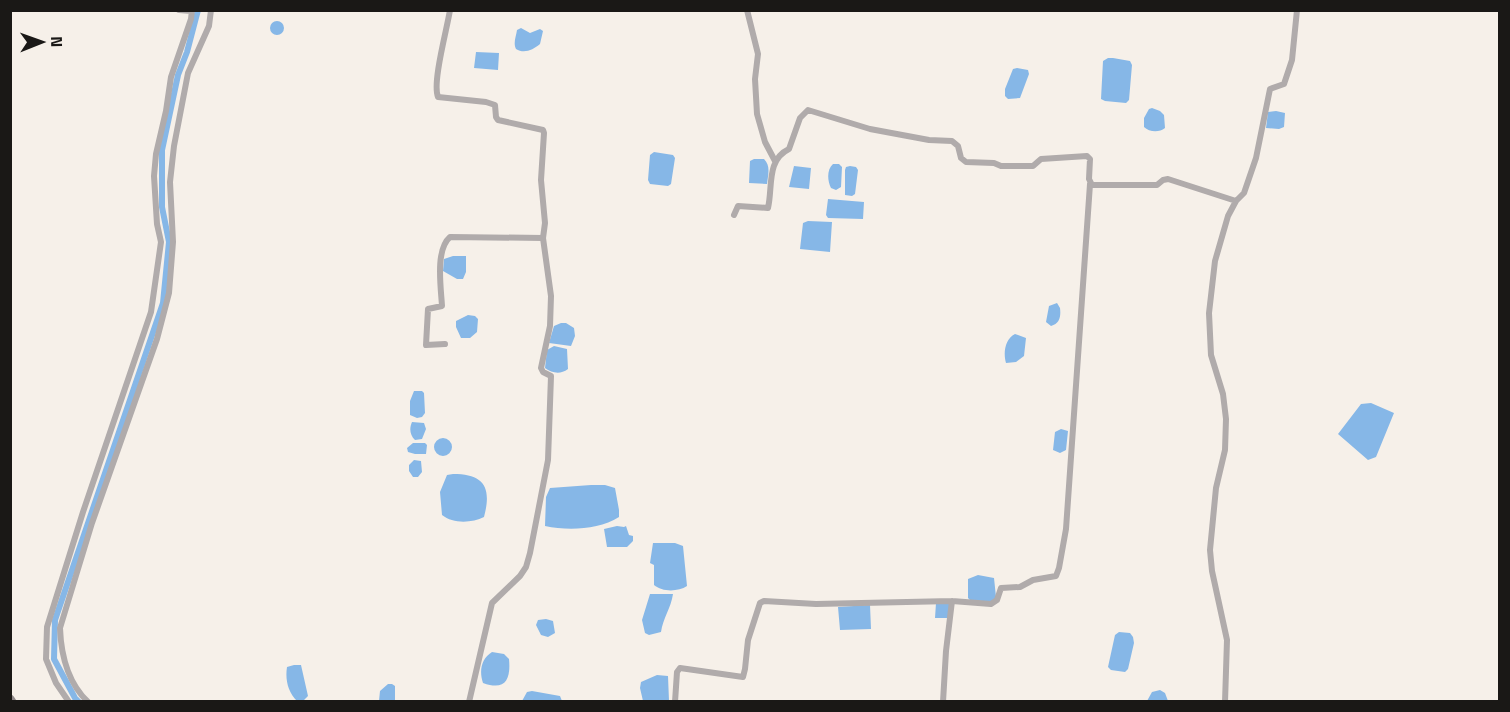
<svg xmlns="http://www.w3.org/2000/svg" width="1510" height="712" font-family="'Titillium Web',sans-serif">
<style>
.water{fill:#86b7e7}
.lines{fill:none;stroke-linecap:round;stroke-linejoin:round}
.canal{stroke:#86b7e7;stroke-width:6}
.street{stroke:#b0abab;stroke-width:6}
.secondary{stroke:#908989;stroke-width:9}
</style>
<rect width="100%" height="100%" fill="#f6f0e9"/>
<path class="water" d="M270 28a7 7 0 1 1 14 0a7 7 0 1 1-14 0Z
M521 28 530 33 540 29 543 31 540 44C533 50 524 54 516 49 513 43 516 37 517 30Z
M476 52 499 53 498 70 474 68Z
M1113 58 1130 61 1132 65 1129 100 1126 103 1105 101 1101 99 1103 61 1108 58Z
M1017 68 1028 70 1029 74 1020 98 1008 99 1005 96V89L1013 69Z
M1152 108 1160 111 1164 115 1165 128C1159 133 1149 132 1144 127V118L1149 109Z
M1276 111 1285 113 1284 127 1279 129 1266 128 1268 112Z
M654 152 673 155 675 158 671 184 668 186 650 184 648 180 650 155Z
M754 159H764C771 166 768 175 767 184L749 183 750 161Z
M833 164H839L842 167 841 187 836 190 831 188C827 180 827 169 833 164Z
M794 166 811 168 809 189 789 187Z
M850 166 856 167 858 170 855 194 852 196 845 195V170L846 167Z
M828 199 864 202 863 219 828 218 826 215Z
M808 221 832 222 830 252 800 249 803 223Z
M453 256H466V272L463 279H457L443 271 444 259Z
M1057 303 1060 308C1061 316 1060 324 1051 326L1046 322 1049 306Z
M468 315 475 316 478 319 477 332 470 338H461L456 327V321Z
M561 323H566L574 328 575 336 571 346 549 343 554 326Z
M1015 334 1026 338 1024 356 1016 362 1006 363C1003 353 1005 339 1015 334Z
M554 346 567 349 568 369C560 375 552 373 545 368L547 350Z
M414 391H422L424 393 425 413 422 417 417 418 410 415V401Z
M1371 403 1394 413 1376 457 1368 460 1338 434 1361 404Z
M412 422 424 423 426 429 422 439 415 440C410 435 409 429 412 422Z
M1061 429 1068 431 1066 450 1060 453 1053 450 1055 432Z
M434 447a9 9 0 1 1 18 0a9 9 0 1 1-18 0Z
M413 443H425L427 445 426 454H415L408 452 407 448Z
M414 460 421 461 422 472 418 477H413L409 471V465Z
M453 474C484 474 492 487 484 517 472 523 453 524 442 515L440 492 447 475Z
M591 485H605L615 488 619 510V517C598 530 568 531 545 526L546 497 550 488Z
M617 526 624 527 626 526 629 535 633 536V541L627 547H607L604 529Z
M653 543H675L683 546 687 586C678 592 662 592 654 585V565L650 563Z
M978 575 994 578 996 597 993 602 970 600 968 598V579Z
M650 594H673C671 608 663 618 661 632L649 635 645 633 642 620Z
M936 603 950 604 949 618H935Z
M870 605 871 629 840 630 838 607Z
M546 619 553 621 555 633 548 637 541 635 536 625 538 620Z
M1119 632 1130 633 1133 637 1134 643 1128 669 1125 672 1111 670 1108 667 1115 635Z
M492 652 504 654 509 659C511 680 505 691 483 683 479 671 481 659 492 652Z
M294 665H301L308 696 303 701H297C288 692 285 680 287 667Z
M657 675 668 676 669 701H643L640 688 641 682Z
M388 684H392L395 686V701H379L380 691Z
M1160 690 1165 693 1168 701H1147L1152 692Z
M532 691 560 696 562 701H522L527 692Z"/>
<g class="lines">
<path class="canal" d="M79 702 75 698 54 659 55 620 163 303 169 242 162 207V150L178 75 187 52 198 10"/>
<path class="street" d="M179 10 191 11
M450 10C447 29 432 83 438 97L486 102 495 105 496 117 498 120 543 130 544 133 541 180 545 223 543 238 551 296 550 326 541 368 543 372 551 376 548 460 530 553 526 567 520 576 492 603 469 702
M747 10 758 54 755 79 757 114 765 142 775 161
M734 215 738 206 768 208C773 187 766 160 789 149L800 118 808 110 870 129 929 140 952 141 958 146 961 158 966 162 994 163 1001 166H1033L1041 159 1087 156 1090 159 1089 179 1092 185H1157L1163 180 1168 179 1236 201
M445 344 426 345 428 309 442 306C441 288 435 250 450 237L543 238
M69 702 56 683 46 659 47 627 83 512 151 312 161 242 157 224 154 176 156 154 166 111 171 77 191 19 192 10
M88 702C67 682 61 655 60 628L92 523 157 339 169 293 173 242 170 182 174 146 188 73 209 26 211 10
M675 702 677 672 680 668 743 677 745 669 748 640 760 603 764 601 816 604 952 601 991 604 997 600 1001 588 1020 587 1033 580 1056 576 1059 568 1066 529 1090 184
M943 702 946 651 952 601
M1225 702 1227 640 1212 571 1210 550 1216 488 1225 450 1226 419 1223 394 1211 355 1209 313 1215 261 1228 216 1236 201 1244 193 1256 158 1270 89 1284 84 1292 60 1297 10"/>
<path class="secondary" d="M10 699 12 702"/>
</g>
<rect width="1510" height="712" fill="none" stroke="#1a1816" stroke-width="24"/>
<g transform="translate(42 42) rotate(89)" stroke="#f6f0e9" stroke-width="4.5" paint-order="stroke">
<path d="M0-4.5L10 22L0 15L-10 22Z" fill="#1a1816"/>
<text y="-9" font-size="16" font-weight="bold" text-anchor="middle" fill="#1a1816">N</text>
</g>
</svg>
